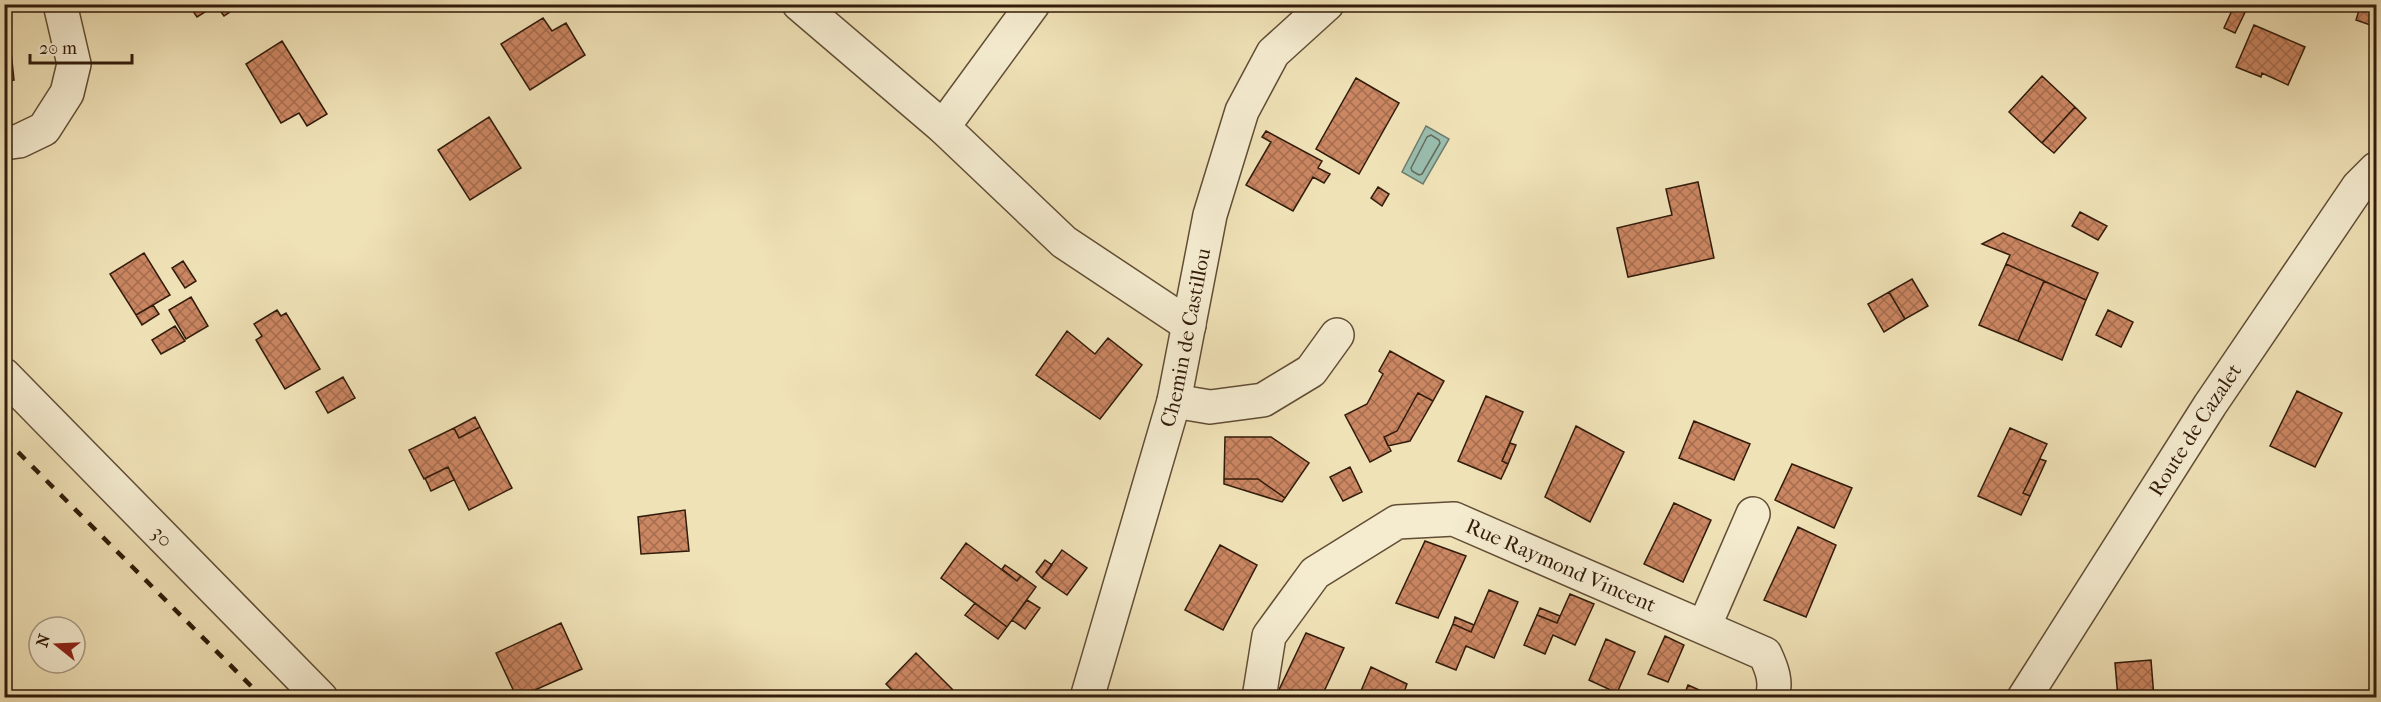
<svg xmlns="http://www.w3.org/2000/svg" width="2381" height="702" font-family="'IM FELL French Canon',serif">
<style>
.water{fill:#9abeaf;stroke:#707d6d;stroke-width:1.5}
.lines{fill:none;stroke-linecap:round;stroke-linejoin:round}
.shore{stroke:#666c5c;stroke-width:1.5}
.building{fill:url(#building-cross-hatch);stroke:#311b0a;stroke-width:1.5}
.minor-casing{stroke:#614d35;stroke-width:36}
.minor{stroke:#f5ecd0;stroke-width:33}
.rail{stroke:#311b0a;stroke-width:4.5;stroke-dasharray:10 10;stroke-linecap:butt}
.labels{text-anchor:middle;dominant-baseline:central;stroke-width:5;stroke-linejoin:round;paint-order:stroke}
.street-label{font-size:21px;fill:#311b0a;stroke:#f5ecd0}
</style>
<defs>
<pattern id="building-cross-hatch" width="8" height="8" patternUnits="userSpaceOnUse" patternTransform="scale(1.5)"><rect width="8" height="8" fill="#cb8662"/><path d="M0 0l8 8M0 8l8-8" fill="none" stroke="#a56d4f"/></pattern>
</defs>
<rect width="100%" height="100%" fill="#f0e2b7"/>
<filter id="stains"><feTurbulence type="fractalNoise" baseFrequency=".00333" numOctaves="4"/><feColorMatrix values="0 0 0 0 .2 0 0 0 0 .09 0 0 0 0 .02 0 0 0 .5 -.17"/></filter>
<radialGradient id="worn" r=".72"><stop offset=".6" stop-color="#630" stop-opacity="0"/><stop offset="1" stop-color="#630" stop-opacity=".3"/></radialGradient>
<path class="water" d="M1426 126 1449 139 1423 184 1402 172Z"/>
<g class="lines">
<path class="shore" d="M1431 135 1439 140 1440 143 1422 174 1419 175 1412 171 1411 168 1427 137Z"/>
</g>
<path class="building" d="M188 4H242L224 16 216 5 197 17Z
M2235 4 2248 6 2235 33 2224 28Z
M2361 4H2376V27L2356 20Z
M543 18 552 31 566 23 585 55 530 90 501 44Z
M2254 25 2305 47 2288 85 2262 73 2261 77 2236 67Z
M4 26 5 34 9 33 14 80 4 81Z
M282 41 327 114 307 126 299 113 281 123 246 64Z
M2042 76 2075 107 2042 143 2009 112Z
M1356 78 1399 103 1359 174 1316 149Z
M2075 107 2086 118 2054 153 2042 143Z
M489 117 521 168 470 200 438 150Z
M1266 131 1322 161 1318 168 1330 174 1324 183 1313 177 1293 211 1246 185 1271 142 1262 137Z
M1698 182 1714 258 1628 277 1617 228 1672 215 1666 189Z
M1378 187 1389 194 1382 206 1371 198Z
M2080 212 2107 226 2098 240 2072 226Z
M2003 233 2098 273 2086 300 2006 264 2010 255 1982 244Z
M144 253 170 295 136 315 110 274Z
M183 261 196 281 185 288 172 268Z
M2006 264 2044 281 2018 341 1979 325Z
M1912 279 1928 306 1905 319 1889 292Z
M2044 281 2086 300 2062 360 2018 341Z
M1889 292 1905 319 1884 332 1868 304Z
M191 297 208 326 186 339 169 310Z
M153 305 159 314 142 325 136 315Z
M277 310 281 316 286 313 320 369 285 389 256 340 262 336 254 324Z
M2108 310 2133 322 2121 347 2096 335Z
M175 326 185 341 161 354 152 340Z
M1067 331 1095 354 1108 338 1142 365 1100 419 1036 375Z
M1390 351 1444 381 1433 401 1418 393 1397 431 1384 437 1391 451 1370 462 1345 415 1367 404 1383 374 1379 371Z
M343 377 355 398 328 413 316 392Z
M2297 391 2342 413 2315 467 2270 446Z
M1418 393 1433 401 1410 441 1388 446 1384 437 1397 431Z
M1486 396 1523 412 1502 461 1508 464 1501 479 1458 461Z
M475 417 480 427 459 438 454 428Z
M1694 421 1750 444 1734 480 1679 458Z
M1576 426 1624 452 1590 522 1545 497Z
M480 427 512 488 469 510 448 467 424 479 409 450 454 428 459 438Z
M2010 428 2047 444 2023 493 2030 496 2021 515 1978 496Z
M1225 437H1271L1309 463 1285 498 1258 479H1224Z
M1510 443 1516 445 1508 464 1502 461Z
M2040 459 2046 461 2030 496 2023 493Z
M1792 464 1852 488 1834 528 1775 500Z
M448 467 454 480 431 491 425 478Z
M1350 467 1362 492 1343 501 1330 477Z
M1224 479H1258L1285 498 1282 502 1224 484Z
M1674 503 1711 520 1683 582 1644 564Z
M685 510 689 551 641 554 638 517Z
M1798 527 1836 545 1806 617 1764 600Z
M1425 541 1466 556 1438 618 1396 603Z
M966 543 1017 581 1021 576 1036 587 1007 627 941 578Z
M1220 545 1257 565 1223 630 1185 610Z
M1062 550 1087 568 1067 595 1042 578Z
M1045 560 1052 565 1042 578 1036 572Z
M1005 565 1021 576 1017 581 1002 569Z
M1489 590 1518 602 1494 658 1466 646 1456 670 1436 662 1453 624 1471 632Z
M1570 594 1594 604 1575 645 1553 635 1545 654 1524 645 1537 615 1557 623Z
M1027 600 1040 608 1025 629 1012 620Z
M975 603 1007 627 998 639 965 615Z
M1540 608 1560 616 1557 623 1537 615Z
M1455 617 1474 625 1471 632 1453 624Z
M561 623 582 669 517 698 496 653Z
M1306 633 1344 648 1321 698H1286L1277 694Z
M1665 636 1684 645 1668 682 1648 674Z
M1606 639 1635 652 1617 693 1589 680Z
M916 653 961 698H900L886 684Z
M2151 660 2154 698H2118L2115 663Z
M1371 667 1407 684 1402 698H1358Z
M1688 685 1717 698H1683Z"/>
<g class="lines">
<defs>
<g id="minor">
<path d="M799 4 943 127 1064 242 1189 325"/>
<path d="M943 127 1033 4"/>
<path d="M4 143 19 141 44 129 67 93 74 64 60 4"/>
<path id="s1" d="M4 375 321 698"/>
<path d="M1174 401 1210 407 1263 400 1311 371 1337 335"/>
<path d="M1704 627 1753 514"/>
<path id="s2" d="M1087 698 1174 401 1210 215 1242 111 1273 53 1327 4"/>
<path id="s3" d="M1259 698 1269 636 1315 573 1397 522 1454 519 1765 654C1772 669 1777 682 1772 698"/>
<path id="s4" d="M2024 698 2210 405 2358 187 2376 169"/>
</g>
</defs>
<use href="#minor" class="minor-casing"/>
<use href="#minor" class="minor"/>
<path class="rail" d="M4 438 263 698"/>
</g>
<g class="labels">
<g class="street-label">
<text stroke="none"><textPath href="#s2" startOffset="374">Chemin de Castillou</textPath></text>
<text stroke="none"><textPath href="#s4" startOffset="318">Route de Cazalet</textPath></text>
<text stroke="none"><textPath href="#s1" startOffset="226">30</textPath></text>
<text stroke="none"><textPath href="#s3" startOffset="411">Rue Raymond Vincent</textPath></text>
</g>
</g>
<rect width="2381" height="702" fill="none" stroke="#f0e2b7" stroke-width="24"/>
<rect x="6" y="6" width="2369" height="690" fill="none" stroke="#311b0a" stroke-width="3"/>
<rect x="12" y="12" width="2357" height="678" fill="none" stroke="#311b0a" stroke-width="1.5"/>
<g transform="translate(57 645) rotate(288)"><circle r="28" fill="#f5ecd0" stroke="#a79881" stroke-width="1.5"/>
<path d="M0-4.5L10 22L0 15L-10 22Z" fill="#8f2418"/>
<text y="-9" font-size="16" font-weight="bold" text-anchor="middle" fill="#311b0a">N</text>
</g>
<path d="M30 54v9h102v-9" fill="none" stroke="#311b0a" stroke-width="3"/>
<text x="39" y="54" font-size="18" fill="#311b0a" stroke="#f5ecd0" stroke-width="4.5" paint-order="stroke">20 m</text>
<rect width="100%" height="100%" filter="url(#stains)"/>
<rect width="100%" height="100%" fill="url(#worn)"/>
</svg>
